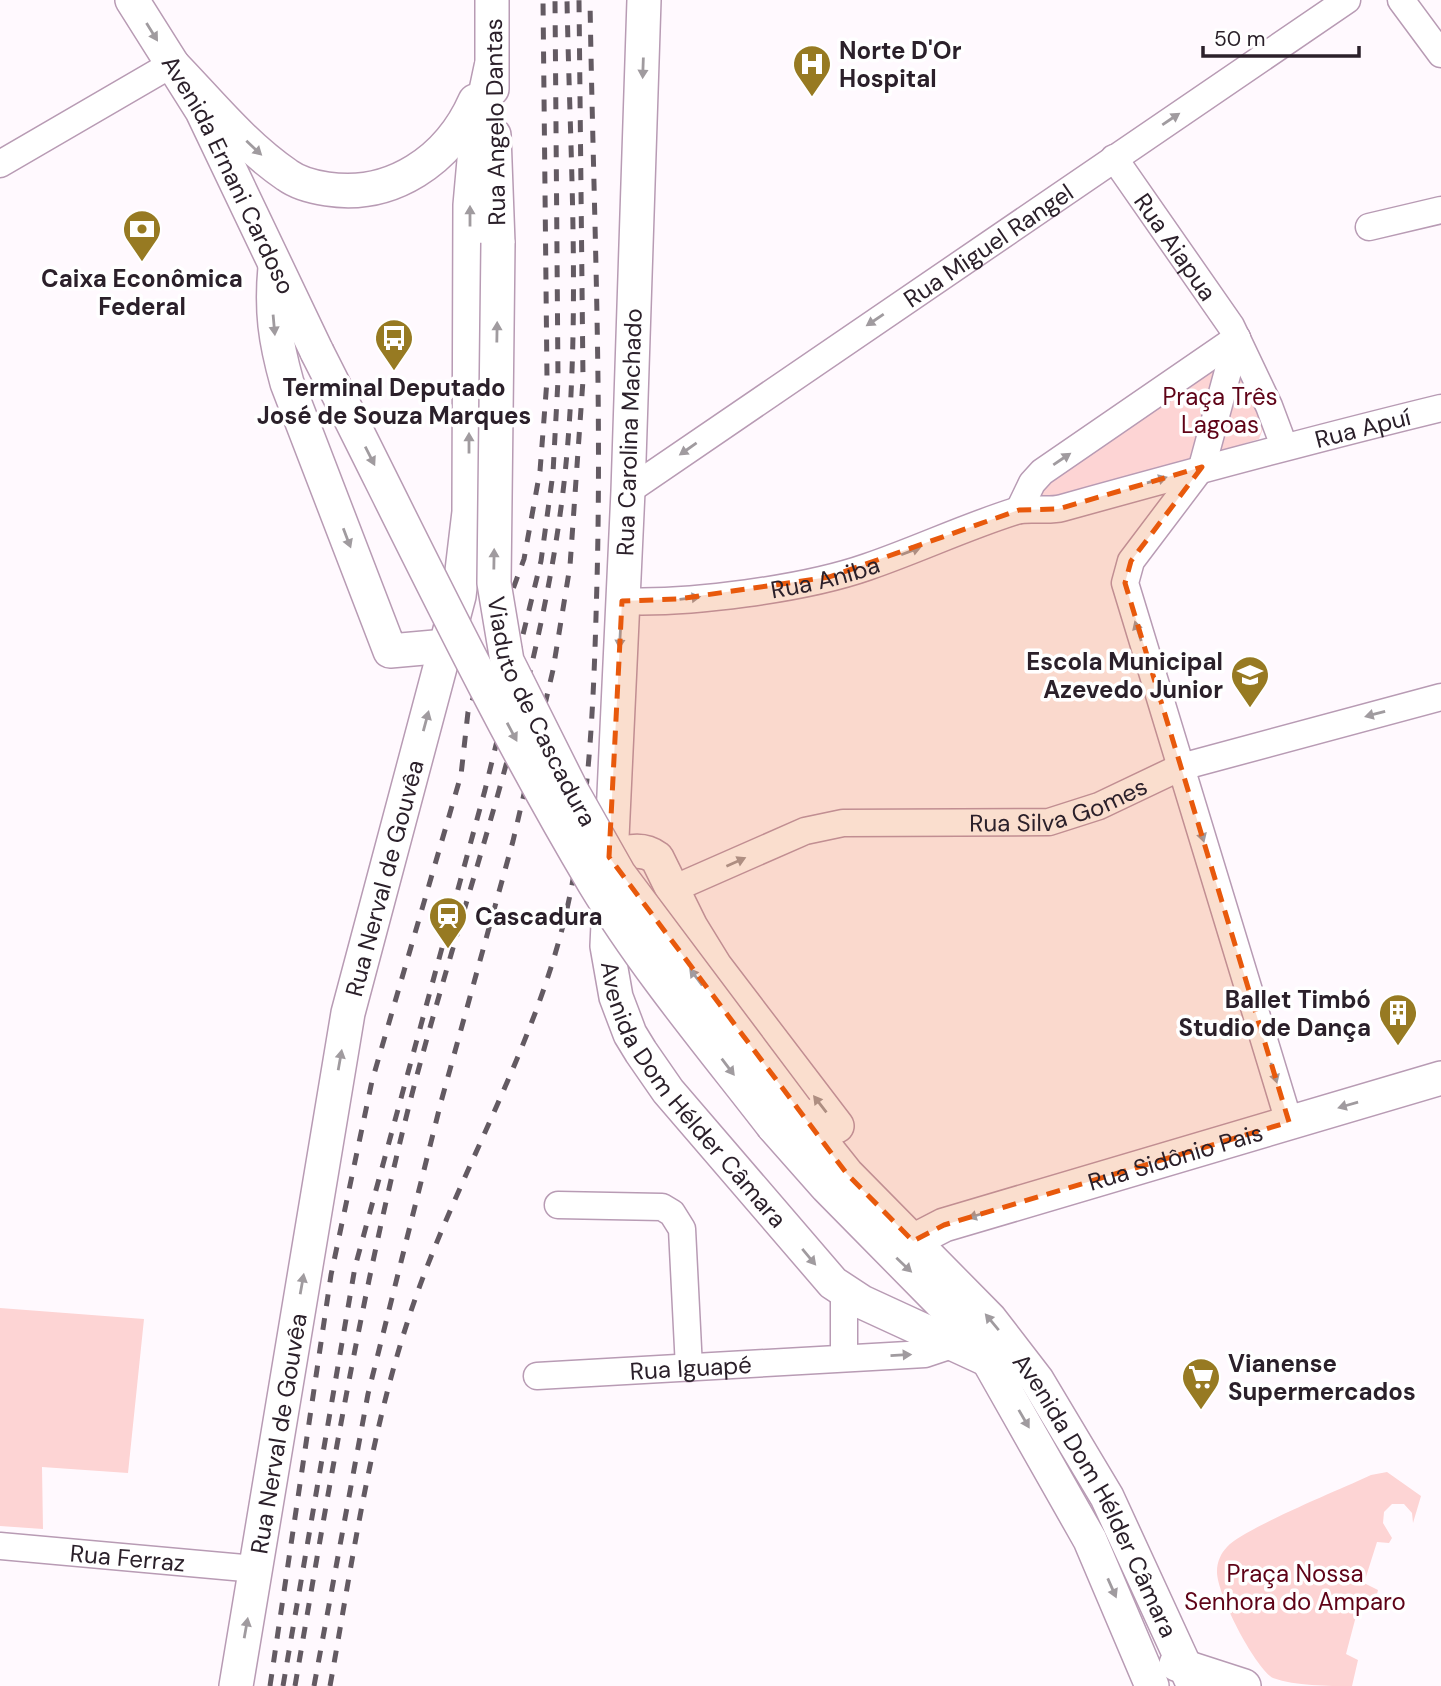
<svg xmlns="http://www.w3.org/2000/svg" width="1441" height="1686" font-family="'DM Sans',sans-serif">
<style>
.green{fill:#fdd4d4}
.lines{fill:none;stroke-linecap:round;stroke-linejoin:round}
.minor-casing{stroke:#b89bb4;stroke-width:29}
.major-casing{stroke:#b89bb4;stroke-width:36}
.minor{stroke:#fff;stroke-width:26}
.major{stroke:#fff;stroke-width:33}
.rail{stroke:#635a62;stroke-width:5;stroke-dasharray:12 12;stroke-linecap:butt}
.major-bridge-casing{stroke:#b89bb4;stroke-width:36;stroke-linecap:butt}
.major-bridge{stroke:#fff;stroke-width:33}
.oneway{fill:#a09b9f}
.marked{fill:#e8590c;fill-opacity:0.2;stroke:#e8590c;stroke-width:5;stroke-dasharray:14 9;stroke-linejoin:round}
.labels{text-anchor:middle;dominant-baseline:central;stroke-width:7;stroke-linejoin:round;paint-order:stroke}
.poi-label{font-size:24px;font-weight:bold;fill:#2b202a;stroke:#fff;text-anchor:start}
.street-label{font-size:24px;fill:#2b202a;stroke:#fff}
.park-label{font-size:24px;fill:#5f0317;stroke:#fff}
</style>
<rect width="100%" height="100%" fill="#fff9fe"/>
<path class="green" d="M1219 362 1236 365 1264 426 1259 439 1045 506 1036 489Z
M0 1308 144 1319 128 1473 42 1467 43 1529 0 1526Z
M1387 1472 1421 1496 1413 1523 1412 1513 1404 1504H1392L1384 1512 1383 1523 1392 1538 1389 1543 1377 1542 1364 1583 1378 1590 1375 1603 1360 1601 1346 1654 1358 1660 1352 1686C1327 1686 1296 1686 1273 1678 1255 1668 1216 1593 1217 1571 1217 1562 1221 1553 1227 1547 1244 1528 1342 1489 1371 1475Z"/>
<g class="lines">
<defs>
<g id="minor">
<path d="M1401 0 1441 54"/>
<path id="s1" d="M1114 158 1231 326 1269 406 1284 446"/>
<path d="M0 164 172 64"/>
<path d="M1369 227 1441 210"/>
<path d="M1237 338 1202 467 1131 561 1125 583 1289 1122"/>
<path id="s2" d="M628 491 1347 0"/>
<path d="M1019 510 1032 483 1042 472 1237 338"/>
<path id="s3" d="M622 601C689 604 804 589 867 567 917 550 965 527 1016 511 1029 507 1047 512 1062 508 1188 473 1314 439 1441 408"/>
<path id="s4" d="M673 889 805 831 843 823 1049 822 1099 806 1181 767 1441 697"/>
<path d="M558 1205 662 1207 672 1213 682 1229 689 1368"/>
<path d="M844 1358V1292"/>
<path id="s5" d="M537 1376 925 1354 955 1344"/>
<path id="s6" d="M0 1546 256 1569"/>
</g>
<g id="major">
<path id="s7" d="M132 0 202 111 317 352"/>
<path id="s8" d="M644 0 628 491 607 946 616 997 630 1034 641 1052 668 1091 833 1283 862 1302 988 1360"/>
<path d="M172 64C209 102 243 145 287 175 298 183 313 187 327 189 392 199 449 160 475 101"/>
<path d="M492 89V0"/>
<path d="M494 135 498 243"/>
<path d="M275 267C271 311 275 340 287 383L390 651 446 646"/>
<path d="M609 864C621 850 642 847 657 858L691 927 715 966 837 1126"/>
<path id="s9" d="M796 1110 847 1174 990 1319 1037 1380 1107 1497 1194 1686"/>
<path d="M773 1126 827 1187 958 1320 988 1360 1090 1540 1152 1686"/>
<path id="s10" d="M913 1241 944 1225 1441 1078"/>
<path d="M1176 1664 1244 1686"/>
<path id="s11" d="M236 1686 348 1013 459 596 469 512 470 205 476 138 491 67"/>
</g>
</defs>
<use href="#minor" class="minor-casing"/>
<use href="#major" class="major-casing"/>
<use href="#minor" class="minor"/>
<use href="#major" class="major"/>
<path class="rail" d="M270 1686 331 1275 372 1081 461 775 468 712 524 559 540 471 547 380 543 0
M283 1686 355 1267 485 790 541 561 553 473 558 380 555 0
M295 1686C329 1487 362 1289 412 1094 465 890 543 684 565 474 581 318 570 157 567 0
M314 1686 368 1394 441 1102 513 841 553 670 570 566 583 380 579 0
M330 1686C355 1547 374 1405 425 1272 471 1152 538 1036 567 909 591 800 594 692 597 581 602 388 593 194 590 0"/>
<defs>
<g id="major-bridge">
<path id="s12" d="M498 243 494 583 507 661 572 791 619 874 796 1110"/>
<path d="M317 352C407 529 492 712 594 883 646 969 712 1047 773 1126"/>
</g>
</defs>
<use href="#major-bridge" class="major-bridge-casing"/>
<use href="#major-bridge" class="major-bridge"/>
</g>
<defs><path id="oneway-solid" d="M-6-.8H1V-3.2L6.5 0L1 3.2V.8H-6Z" transform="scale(1.75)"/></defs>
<g class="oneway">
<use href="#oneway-solid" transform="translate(152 32) rotate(58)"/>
<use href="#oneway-solid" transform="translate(643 68) rotate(92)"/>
<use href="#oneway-solid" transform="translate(1171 119) rotate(-34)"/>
<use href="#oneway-solid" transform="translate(254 148) rotate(43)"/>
<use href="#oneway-solid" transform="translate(470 216) rotate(-90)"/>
<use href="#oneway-solid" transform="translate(875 320) rotate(146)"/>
<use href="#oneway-solid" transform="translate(274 325) rotate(85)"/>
<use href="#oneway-solid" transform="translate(497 332) rotate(-89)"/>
<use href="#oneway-solid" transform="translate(469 443) rotate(-90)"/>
<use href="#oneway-solid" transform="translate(688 449) rotate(145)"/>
<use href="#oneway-solid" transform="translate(370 456) rotate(63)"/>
<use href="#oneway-solid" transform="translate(1062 459) rotate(-34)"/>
<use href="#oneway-solid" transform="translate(1157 480) rotate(-16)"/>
<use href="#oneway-solid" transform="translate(347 538) rotate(69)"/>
<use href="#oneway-solid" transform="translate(911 551) rotate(-21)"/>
<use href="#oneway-solid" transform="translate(494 559) rotate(-89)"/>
<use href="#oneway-solid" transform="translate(690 598) rotate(-7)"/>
<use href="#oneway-solid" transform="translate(1138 631) rotate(-108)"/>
<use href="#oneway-solid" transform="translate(620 638) rotate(93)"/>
<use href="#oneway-solid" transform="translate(1375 714) rotate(165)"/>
<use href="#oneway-solid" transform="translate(426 721) rotate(-75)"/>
<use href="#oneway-solid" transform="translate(512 732) rotate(62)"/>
<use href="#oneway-solid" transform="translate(1201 832) rotate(73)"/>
<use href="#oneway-solid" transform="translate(736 862) rotate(-24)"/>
<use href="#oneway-solid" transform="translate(696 977) rotate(-127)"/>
<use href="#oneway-solid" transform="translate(340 1060) rotate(-80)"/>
<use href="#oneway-solid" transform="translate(728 1067) rotate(53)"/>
<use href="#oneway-solid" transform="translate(1274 1073) rotate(73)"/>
<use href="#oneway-solid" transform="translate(820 1104) rotate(-128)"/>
<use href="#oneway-solid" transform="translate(1348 1105) rotate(164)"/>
<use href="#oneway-solid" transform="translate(978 1215) rotate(163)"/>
<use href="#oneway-solid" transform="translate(809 1257) rotate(50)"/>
<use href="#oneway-solid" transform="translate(904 1265) rotate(43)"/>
<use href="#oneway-solid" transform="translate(302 1284) rotate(-80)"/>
<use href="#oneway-solid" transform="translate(992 1322) rotate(-130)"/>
<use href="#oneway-solid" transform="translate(901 1355) rotate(-3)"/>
<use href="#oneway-solid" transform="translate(1024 1419) rotate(60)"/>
<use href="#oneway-solid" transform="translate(1112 1588) rotate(66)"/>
<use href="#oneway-solid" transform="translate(246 1628) rotate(-80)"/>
</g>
<path class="marked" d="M1202 467 1131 561 1125 583 1289 1122 944 1225 913 1241 847 1174 609 857 622 601 678 599 829 577 1019 510 1058 509Z"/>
<defs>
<symbol id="hospital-pin" viewBox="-11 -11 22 30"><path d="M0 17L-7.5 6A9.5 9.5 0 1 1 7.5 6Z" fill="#977a22" stroke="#fff"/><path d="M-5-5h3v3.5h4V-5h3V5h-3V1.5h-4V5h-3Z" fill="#fff"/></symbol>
<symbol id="bank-pin" viewBox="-11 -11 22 30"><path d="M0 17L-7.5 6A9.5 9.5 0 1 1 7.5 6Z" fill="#977a22" stroke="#fff"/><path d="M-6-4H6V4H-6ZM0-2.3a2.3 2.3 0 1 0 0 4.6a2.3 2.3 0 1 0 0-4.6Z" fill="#fff"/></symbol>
<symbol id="bus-pin" viewBox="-11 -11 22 30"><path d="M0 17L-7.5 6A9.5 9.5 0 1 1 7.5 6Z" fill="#977a22" stroke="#fff"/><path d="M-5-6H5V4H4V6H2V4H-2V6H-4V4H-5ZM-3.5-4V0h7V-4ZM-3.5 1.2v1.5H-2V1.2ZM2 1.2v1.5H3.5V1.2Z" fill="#fff"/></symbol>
<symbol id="school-pin" viewBox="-11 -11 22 30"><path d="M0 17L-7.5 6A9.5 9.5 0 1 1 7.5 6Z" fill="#977a22" stroke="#fff"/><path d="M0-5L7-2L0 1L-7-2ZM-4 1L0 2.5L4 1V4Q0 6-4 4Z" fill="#fff"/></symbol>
<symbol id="station-pin" viewBox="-11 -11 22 30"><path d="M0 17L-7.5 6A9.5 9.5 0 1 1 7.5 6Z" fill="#977a22" stroke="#fff"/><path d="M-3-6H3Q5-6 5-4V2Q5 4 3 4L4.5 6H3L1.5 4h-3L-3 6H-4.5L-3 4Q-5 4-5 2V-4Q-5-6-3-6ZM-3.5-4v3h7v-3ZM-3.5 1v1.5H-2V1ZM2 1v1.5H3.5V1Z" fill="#fff"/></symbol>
<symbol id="building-pin" viewBox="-11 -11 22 30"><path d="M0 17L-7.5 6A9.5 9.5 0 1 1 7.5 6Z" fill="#977a22" stroke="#fff"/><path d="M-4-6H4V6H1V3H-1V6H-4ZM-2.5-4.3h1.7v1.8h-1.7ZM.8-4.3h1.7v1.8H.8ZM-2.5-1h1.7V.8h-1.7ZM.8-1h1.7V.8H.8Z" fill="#fff"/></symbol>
<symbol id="supermarket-pin" viewBox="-11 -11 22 30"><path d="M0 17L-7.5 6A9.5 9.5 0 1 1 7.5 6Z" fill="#977a22" stroke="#fff"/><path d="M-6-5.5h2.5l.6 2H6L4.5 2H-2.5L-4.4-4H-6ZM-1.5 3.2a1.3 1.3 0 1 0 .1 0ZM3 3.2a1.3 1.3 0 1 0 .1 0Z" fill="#fff"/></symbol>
</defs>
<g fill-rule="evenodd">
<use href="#hospital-pin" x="790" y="42" width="44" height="60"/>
<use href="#bank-pin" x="120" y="207" width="44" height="60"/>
<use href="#bus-pin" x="372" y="316" width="44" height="60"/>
<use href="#school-pin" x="1228" y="653" width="44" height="60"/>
<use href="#station-pin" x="426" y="894" width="44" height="60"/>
<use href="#building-pin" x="1376" y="991" width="44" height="60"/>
<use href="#supermarket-pin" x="1179" y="1355" width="44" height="60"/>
</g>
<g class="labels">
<g class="poi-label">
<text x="839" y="50">Norte D'Or<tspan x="839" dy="28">Hospital</tspan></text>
<text x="142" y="278" text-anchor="middle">Caixa Econômica<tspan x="142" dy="28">Federal</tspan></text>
<text x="394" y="387" text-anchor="middle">Terminal Deputado<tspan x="394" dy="28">José de Souza Marques</tspan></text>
<text x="1223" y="661" text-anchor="end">Escola Municipal<tspan x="1223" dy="28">Azevedo Junior</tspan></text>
<text x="475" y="916">Cascadura</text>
<text x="1371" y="999" text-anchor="end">Ballet Timbó<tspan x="1371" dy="28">Studio de Dança</tspan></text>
<text x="1228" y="1363">Vianense<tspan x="1228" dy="28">Supermercados</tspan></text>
</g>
<g class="street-label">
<text transform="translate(495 122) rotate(-91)">Rua Angelo Dantas</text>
<text stroke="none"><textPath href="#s7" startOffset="200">Avenida Ernani Cardoso</textPath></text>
<text stroke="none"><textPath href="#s2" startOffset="436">Rua Miguel Rangel</textPath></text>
<text stroke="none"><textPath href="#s1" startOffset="108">Rua Aiapua</textPath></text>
<text stroke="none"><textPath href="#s3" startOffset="765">Rua Apuí</textPath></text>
<text transform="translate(629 432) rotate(-88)">Rua Carolina Machado</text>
<text stroke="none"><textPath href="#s3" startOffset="205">Rua Aniba</textPath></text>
<text stroke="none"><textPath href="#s12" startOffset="478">Viaduto de Cascadura</textPath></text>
<text stroke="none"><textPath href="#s4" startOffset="401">Rua Silva Gomes</textPath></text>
<text stroke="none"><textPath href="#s11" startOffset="822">Rua Nerval de Gouvêa</textPath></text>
<text stroke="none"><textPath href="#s8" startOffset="1122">Avenida Dom Hélder Câmara</textPath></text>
<text stroke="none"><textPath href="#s10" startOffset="276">Rua Sidônio Pais</textPath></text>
<text stroke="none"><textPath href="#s5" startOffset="154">Rua Iguapé</textPath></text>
<text stroke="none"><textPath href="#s11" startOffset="256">Rua Nerval de Gouvêa</textPath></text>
<text stroke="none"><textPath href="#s9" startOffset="492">Avenida Dom Hélder Câmara</textPath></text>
<text stroke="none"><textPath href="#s6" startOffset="128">Rua Ferraz</textPath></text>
</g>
<g class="park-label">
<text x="1220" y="396">Praça Três<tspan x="1220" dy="28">Lagoas</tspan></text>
<text x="1295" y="1573">Praça Nossa<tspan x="1295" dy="28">Senhora do Amparo</tspan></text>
</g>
</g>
<path d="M1203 46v10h156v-10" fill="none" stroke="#2b202a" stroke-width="3.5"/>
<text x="1214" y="46" font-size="21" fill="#2b202a" stroke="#ffffff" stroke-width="5" paint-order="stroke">50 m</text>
</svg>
